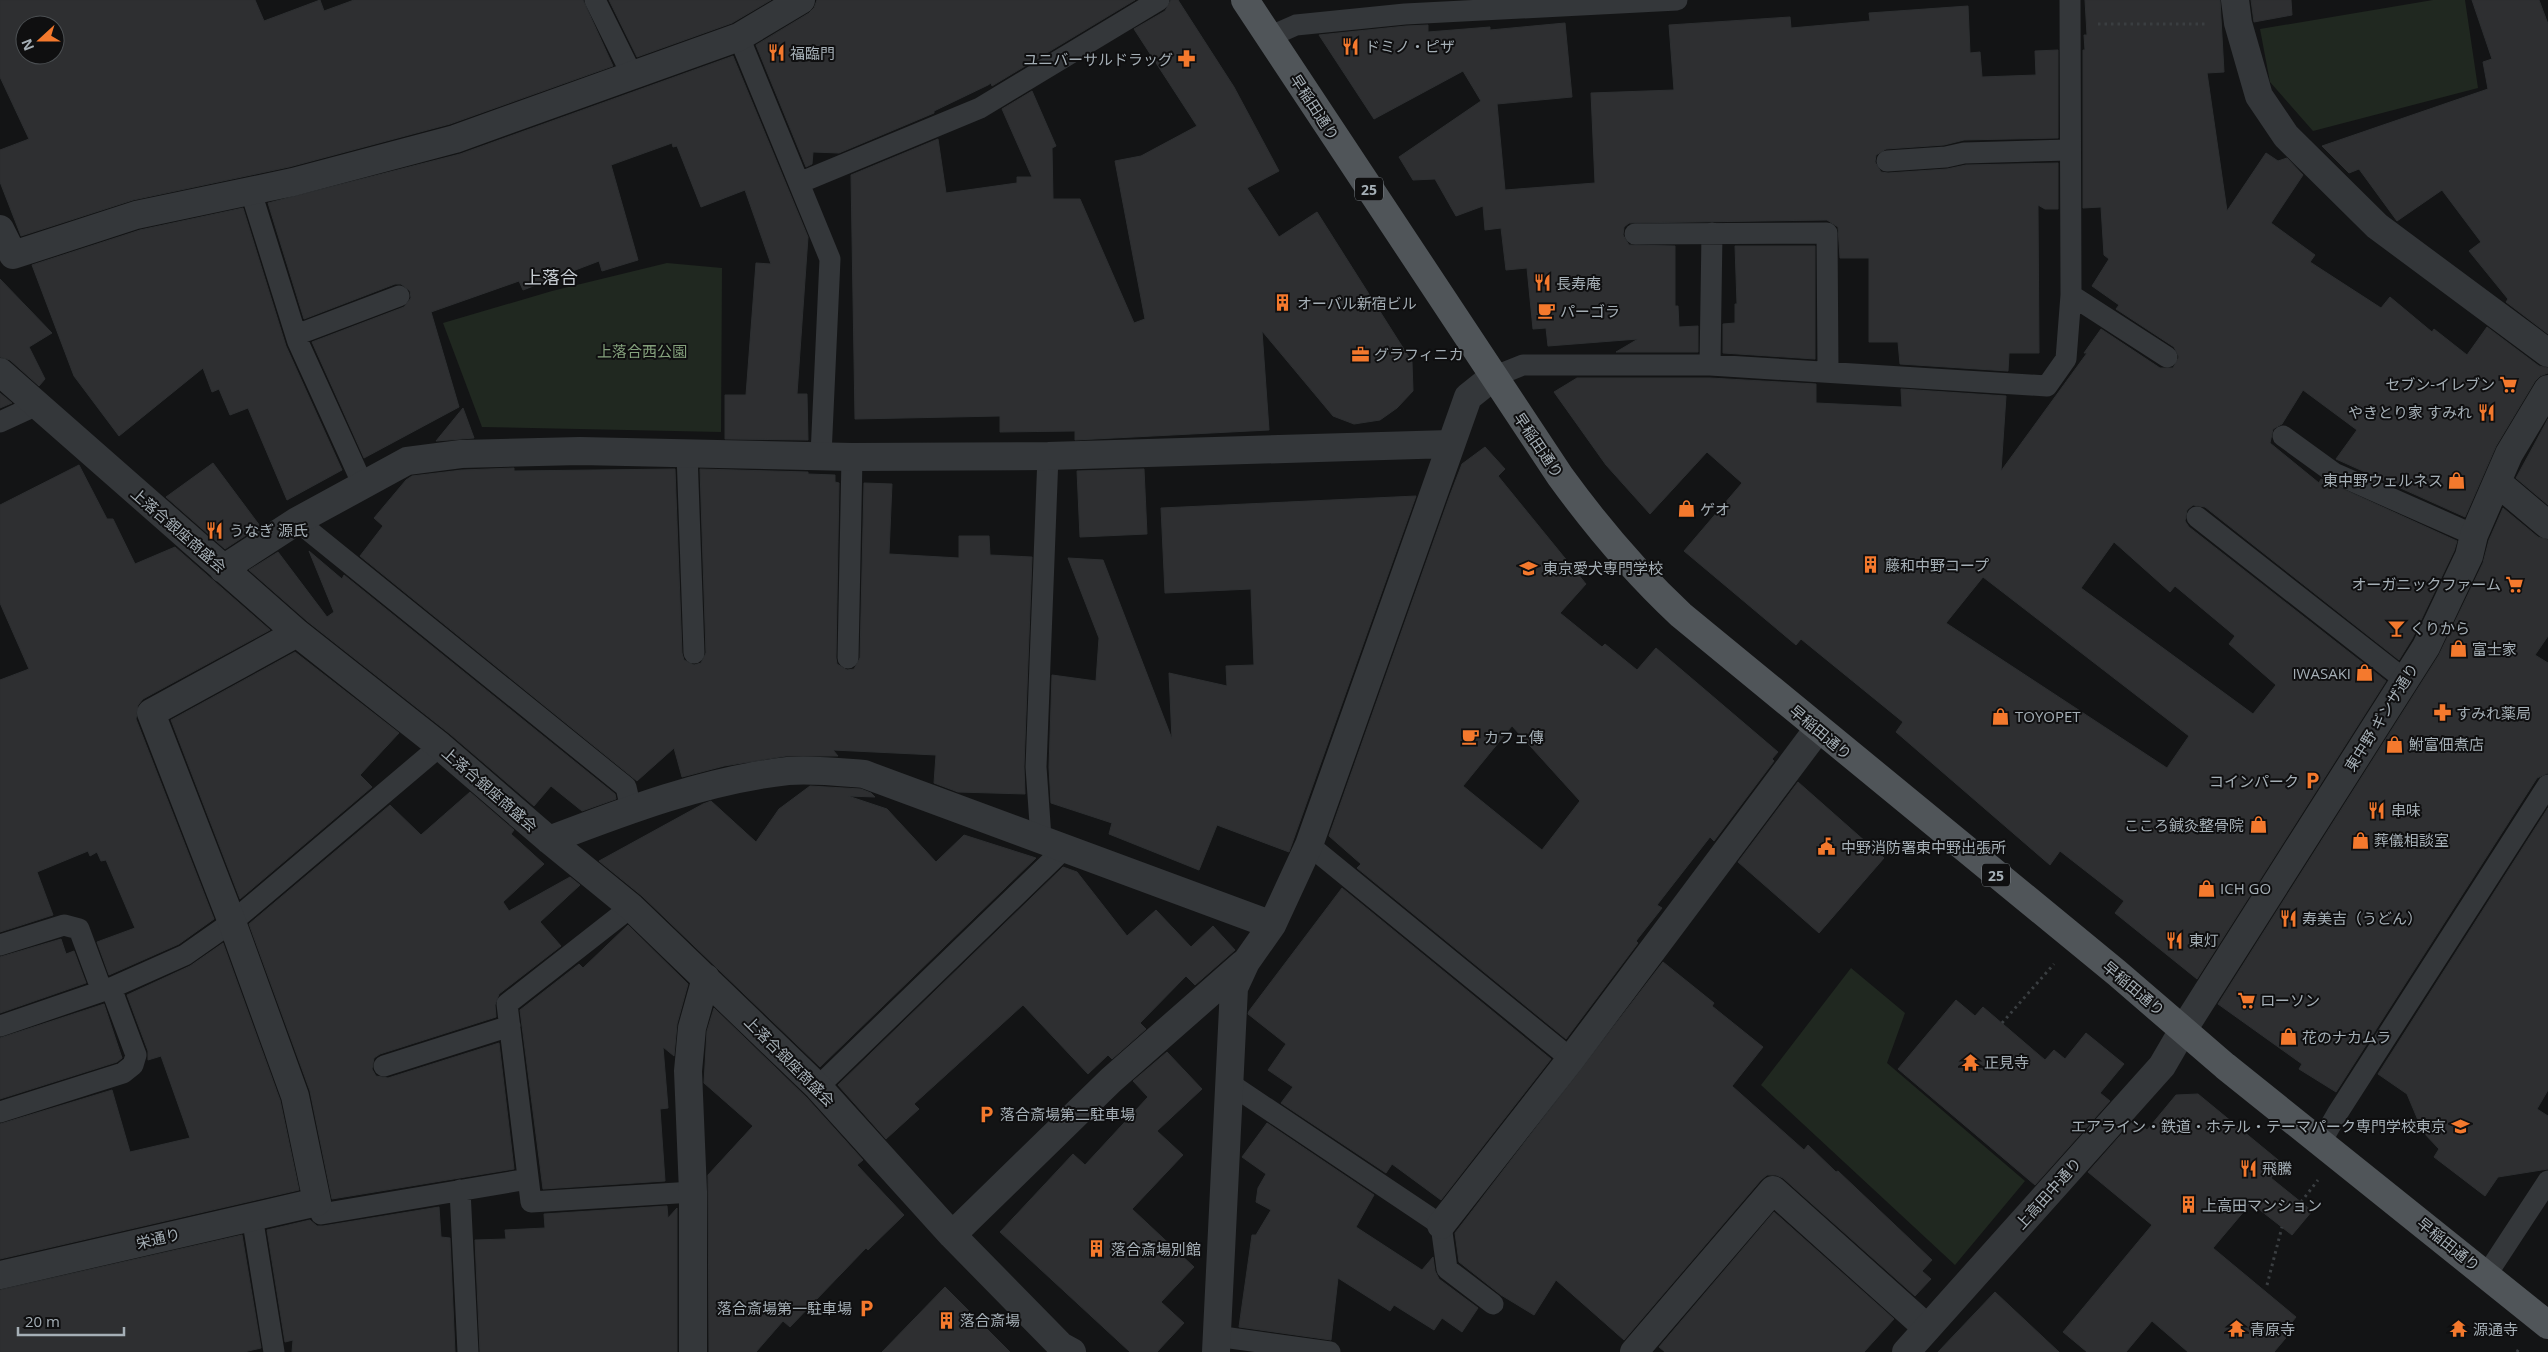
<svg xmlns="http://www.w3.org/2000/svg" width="2548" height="1352" font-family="'Open Sans','Noto Sans JP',sans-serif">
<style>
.green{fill:#202820}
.building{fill:#2e2f31;stroke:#2d2f31;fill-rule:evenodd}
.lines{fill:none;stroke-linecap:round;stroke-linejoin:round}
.path{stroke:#3a3e41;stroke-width:3;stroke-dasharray:2.5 4;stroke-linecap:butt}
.service{stroke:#34373a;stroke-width:21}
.minor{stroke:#34373a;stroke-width:28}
.tertiary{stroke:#34373a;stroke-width:28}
.primary{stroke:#505559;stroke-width:28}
.labels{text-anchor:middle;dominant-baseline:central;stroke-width:4;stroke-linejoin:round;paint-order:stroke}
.shield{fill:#0f0f10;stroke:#787f84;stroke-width:1}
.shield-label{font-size:14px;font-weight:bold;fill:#a5afb6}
.poi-label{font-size:15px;fill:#a5afb6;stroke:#0f0f10;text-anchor:start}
.street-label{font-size:15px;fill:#a5afb6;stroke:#0f0f10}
.park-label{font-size:15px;fill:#84a17c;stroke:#0f0f10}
.quarter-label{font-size:18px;fill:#c6ccd2;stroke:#0f0f10}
</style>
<rect width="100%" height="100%" fill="#131415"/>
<path class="green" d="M2433 0H2465L2478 88 2313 131 2270 82 2260 29Z
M667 263 722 268 721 432 482 427 443 323 552 291Z
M1851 968 1905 1013 1887 1063 2025 1181 1955 1265 1761 1085Z"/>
<path class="building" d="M0 0H255L264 21 320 0 324 11 354 0H583L613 66 450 124 289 167 133 200 21 236 0 182V150L29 139 0 77ZM25 25H55V55H25Z
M609 0H771L732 23 637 57Z
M817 0H1135L992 86 991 83 988 85 934 111V113L839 153 813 152 812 164 806 167 756 45 809 13 814 8Z
M1171 0H1178L1234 87 1279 171 1247 188 1279 237 1317 212 1412 362 1413 391 1397 408 1380 420 1354 424 1333 416 1262 331 1269 430 1075 440V431L1000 432V416L855 419 851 175 938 139 946 193 1017 183V177H1032L1002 109 1032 91 1056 146 1052 148 1053 199H1080L1134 323 1145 319 1115 161 1141 156 1197 126 1134 29 1165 11Z
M2085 0H2220L2224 72 2207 73 2227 211 2266 153 2278 161 2287 158 2303 175 2271 223 2315 255 2310 262 2381 308 2390 297 2432 332 2434 329 2467 355 2487 327 2539 366 2548 368V373L2540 376 2535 381 2496 446 2465 517 2336 459 2357 430 2303 390 2282 424 2273 429 2270 443 2319 483 2321 479 2457 541 2454 551 2412 639 2399 660 2205 507 2193 505 2187 510 2185 521 2189 527 2386 681 2197 979 2115 913 2124 901 2060 851 2050 865 1896 732 1903 722 1801 639 1796 645 1684 551 1742 483 1707 452 1650 514 1606 465 1554 392 1577 378H1710L1816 384V403L1902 407 1901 389 2006 396 2001 471 2087 353H2084L2101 329 2160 368H2173L2179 357 2174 347 2116 309 2119 305 2092 286 2109 259 2104 255 2101 207 2083 208V50H2085L2084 35H2087ZM2114 542 2170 592 2175 586 2235 636 2229 644 2276 685 2253 714 2081 588ZM1983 577 2189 736 2167 768 1946 623Z
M2251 0H2291L2292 15 2254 22Z
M2472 0H2539L2548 24V334L2506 302 2508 299 2469 251 2481 242 2442 190 2397 221 2359 169 2349 173 2322 146 2488 89 2483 62 2492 59Z
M1968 6 1970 53 1980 52 1982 77 2036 75 2035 51 2058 50V138L1964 140 1944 145 1886 149 1876 155 1875 162 1881 172 1888 173 1947 169 1966 165 2058 163V209H2045L2038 205 2039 353H2009L2008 371 1900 364 1898 342H1869V258H1840L1838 227 1827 220 1629 223 1624 227 1623 235 1629 245 1675 246V306H1678L1679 327 1698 326V352H1616L1638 339 1548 346 1546 328 1533 329 1527 268 1506 270 1501 228 1485 230 1483 206 1456 216 1435 179 1413 180 1399 157 1481 101 1463 71 1374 119 1319 35 1406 26 1428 25V32L1490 27V30L1565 23 1572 97 1497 104 1505 190 1595 183 1591 93 1674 90 1669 25 1790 17 1791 28 1870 21 1869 13Z
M733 56 808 237 797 394H807L808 440 725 439V395H746L756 263 771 264 745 190 701 207 677 146 673 147 672 143 611 165 638 260 602 271 599 261 523 290 519 281 431 312 459 407 364 458 312 342 404 307 411 298 410 291 401 284H395L304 319 268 203 460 154Z
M243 208 286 346 342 470 287 500 248 408 230 415 219 389 212 392 203 368 119 436 74 376 32 265 140 230Z
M1735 246H1815V359L1723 353V324L1735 323V304H1737Z
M0 279 52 333 29 347 45 379 39 386 10 360 0 357Z
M0 393 12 403 0 408Z
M463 408 474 438 436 441Z
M2548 419V505L2516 478Z
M1485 447 1505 469 1498 476 1586 584 1560 613 1602 647 1605 644 1637 670 1656 648 1778 752 1772 759 1774 761 1714 841 1710 837 1657 905 1662 908 1636 941 1638 943 1566 1039 1357 868 1361 864 1329 836 1450 495 1462 464ZM1512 726 1580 801 1542 850 1463 786Z
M213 463 260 526 225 549 166 497Z
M79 465 107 519H113L135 564 175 547 270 630 143 699 138 705 136 719 214 919 179 944 109 975 97 942 135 928 106 860 101 861 97 852 90 856 88 851 37 872 53 915 0 932V680L29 669 0 603V505Z
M514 468V471L675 469 682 653 684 660 694 665 701 663 706 653 700 469 808 472V474L835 475V482L839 483 836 658 837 664 847 670 854 669 860 658 864 483 892 484 889 554 959 558V536H989L990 555 1032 557 1024 767 1025 794 958 792 934 783 936 755 833 750 838 756H786L724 766 682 777 674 748 637 781 360 556 383 526 374 518 406 480 412 476 462 470Z
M1144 469 1147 534 1080 537 1077 471Z
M1416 496 1289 852 1217 825 1199 870 1109 834 1112 823 1051 803 1049 767 1052 675 1096 681 1099 638 1068 558 1103 560 1172 739 1169 673 1227 686 1226 666 1254 665 1251 589 1165 593 1161 508Z
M2503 508 2538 537 2548 540V636L2535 655 2548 663V773L2537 778 2336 1092 2299 1069 2302 1064 2218 1004 2439 655 2483 563 2489 540Z
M309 551 342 579 344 575 615 794 616 799 582 811 551 786 534 806 450 734 307 621 249 570 278 552 327 617 334 612Z
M295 652 399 733 360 775 372 787 240 899 171 720Z
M1798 782 1884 858 1819 933 1738 862Z
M810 786 861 789 871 793 875 797 848 796 887 809 936 862 964 835 1036 858 820 1067 642 896 599 861 703 804 711 801 756 842 779 809Z
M470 792 514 830 511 834 544 864 503 902 509 911 570 877 580 885 540 922 561 946 499 994 495 1005 496 1017 380 1054 374 1058 372 1069 376 1076 388 1078 499 1043 514 1169 332 1199 310 1091 249 924 390 805 421 835Z
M2548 808V1090L2537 1109 2548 1116V1169L2498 1177 2485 1196 2434 1157 2439 1149 2423 1132 2407 1094 2378 1074Z
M1063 867 1077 872 1127 936 1156 910 1191 947 1213 926 1235 950 1195 985 1186 976 1140 1023 1146 1029 1112 1059 1108 1055 1088 1074 1023 1005 914 1104 919 1109 886 1139 838 1085Z
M1342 888 1551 1059 1441 1200 1392 1164 1386 1173 1281 1103 1293 1087 1268 1070 1286 1044 1248 1014 1249 1011Z
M628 925 688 984 677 1024 674 1056 663 1047 668 1108 660 1109 665 1181 543 1189 520 1010 579 964 583 968Z
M61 939 66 954 74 951 86 983 0 1013V957Z
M223 943 280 1100 299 1190 0 1259V1124L112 1090 130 1152 190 1138 161 1056 148 1060V1051L127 995 190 966Z
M1663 962 1714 1003 1712 1006 1763 1047 1732 1086 1804 1150 1808 1145 1836 1172 1838 1171 1932 1260 1922 1271 1931 1279 1915 1296 1783 1178 1776 1175H1767L1761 1180 1624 1340 1556 1280 1534 1315 1501 1295 1459 1262 1455 1233Z
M1956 1000 1975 1016 1983 1007 2045 1060 2054 1050 2065 1059 2086 1033 2124 1064 2100 1093 2110 1101 2035 1185 1898 1069Z
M104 1004 122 1058 117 1062 0 1099V1038Z
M714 1008 807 1098 863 1160 857 1165 904 1215 868 1250 866 1248 790 1327 783 1321 756 1352H709L708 1175 753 1126 704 1083 707 1031Z
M1167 1052 1202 1089 1157 1131 1183 1155 1132 1209 1194 1267 1161 1302 1184 1323 1157 1352H1130L1000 1232 1073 1154 1085 1165 1148 1097 1133 1081Z
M2198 1094 2283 1164 2271 1178 2312 1211 2292 1235 2251 1203 2213 1248 2296 1317 2286 1330 2290 1333 2274 1352H2188L2152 1321 2126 1352H2087L2063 1332 2152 1225 2088 1172 2134 1120 2147 1130 2176 1095Z
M1267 1123 1374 1195 1356 1227 1422 1270 1433 1257 1435 1271 1439 1279 1478 1308 1462 1332 1442 1318 1434 1330 1394 1305 1390 1311 1338 1278 1331 1340 1239 1327 1252 1235H1256L1271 1210 1256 1202 1258 1188 1266 1174 1242 1157Z
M667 1206 668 1218 677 1208V1352H480L475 1240 506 1239 505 1230 545 1228 544 1214Z
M439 1207 441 1237 450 1238 455 1352H292L293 1340 285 1342 267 1230 310 1220 317 1226H323Z
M1774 1212 1894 1319 1864 1352H1665L1659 1347Z
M242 1235 261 1348 244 1352H0V1290Z
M945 1287 1010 1352H882Z
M1995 1292 2059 1352H1938Z"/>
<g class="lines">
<path class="path" d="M2098 24H2205
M2002 1023 2054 964
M2301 1202 2318 1180
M2267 1285 2282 1227
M2517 1352 2520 1347"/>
<path class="service" d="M595 0 633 77
M739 37 830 259 821 455
M1269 37 1296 25 1405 14 1677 0
M1887 161 1946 157 1964 153 2069 150
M799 183 980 108 1159 0
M250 189 298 342 363 485
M1635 234 1827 233 1828 371
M2071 295 2167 357
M296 335 399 296
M1710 365 1712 233
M1493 377 1523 365H1710L2047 386 2066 359 2071 295 2070 0
M0 422 37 405
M2283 436 2334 473 2474 535
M687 453 694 653
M2197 517 2405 680
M297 521 626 787 631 809
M848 658 852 457
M1041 838 1036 767 1048 456
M1309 845 1571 1059
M631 907 507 1004 531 1202 693 1192
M0 945 64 925 79 929 102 991
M0 1026 111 988 185 955 232 922 440 746
M384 1066 510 1026
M1229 1083 1441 1225 1447 1269 1493 1304
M818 1087 1066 847
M0 1112 123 1073 133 1065 136 1055 111 988
M2321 1142 2337 1114 2548 785
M460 1190 468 1352
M317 1202 321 1214 528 1179
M252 1216 274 1352
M2487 1274 2548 1181
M1216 1336 1330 1352"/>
<path class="minor" d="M2235 0 2238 23 2259 96 2286 136 2377 226 2548 353
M0 229 13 255 136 215 293 182 455 139 739 37 801 0
M0 372 297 633 440 746 549 840 631 907 818 1087 952 1235 1061 1346 1072 1352
M2498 483 2548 525
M223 569 297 521 407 461 461 454 580 451 852 457 1048 456 1450 444
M549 840C625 811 706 780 788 771 813 769 839 772 864 774L1272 925
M2183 1030 2426 647 2469 556 2474 535 2509 454 2548 389
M1441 1225 1571 1059 1818 729
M952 1235 1111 1080 1243 964
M0 1275 317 1202 295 1096 232 922 151 713 297 633
M693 1352V1192L688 1071 692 1028 706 978
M1216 1352 1234 988 1246 962 1272 925 1309 845 1468 397 1493 377
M1634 1352 1773 1190 1927 1328"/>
<path class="tertiary" d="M1906 1352 2162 1066 2183 1030"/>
<path class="primary" d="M1245 0 1560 476C1597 527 1636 573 1681 615L2117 973 2225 1066 2548 1325"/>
</g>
<defs>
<symbol id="restaurant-bare" viewBox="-9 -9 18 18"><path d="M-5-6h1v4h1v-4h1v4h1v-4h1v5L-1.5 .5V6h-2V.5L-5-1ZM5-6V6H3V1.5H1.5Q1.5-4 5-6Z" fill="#f4792d" stroke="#0f0f10" stroke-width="2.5" paint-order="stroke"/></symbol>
<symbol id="pharmacy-bare" viewBox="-9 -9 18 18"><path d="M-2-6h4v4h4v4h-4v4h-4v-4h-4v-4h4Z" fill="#f4792d" stroke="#0f0f10" stroke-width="2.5" paint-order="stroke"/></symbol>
<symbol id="building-bare" viewBox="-9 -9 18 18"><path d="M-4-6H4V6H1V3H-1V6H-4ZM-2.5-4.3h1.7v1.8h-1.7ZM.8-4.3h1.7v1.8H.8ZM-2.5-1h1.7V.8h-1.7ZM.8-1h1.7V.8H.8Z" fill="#f4792d" stroke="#0f0f10" stroke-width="2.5" paint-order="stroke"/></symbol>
<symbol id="cafe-bare" viewBox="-9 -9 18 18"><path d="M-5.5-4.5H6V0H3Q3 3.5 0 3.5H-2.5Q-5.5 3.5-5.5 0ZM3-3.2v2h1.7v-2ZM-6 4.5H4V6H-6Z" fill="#f4792d" stroke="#0f0f10" stroke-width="2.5" paint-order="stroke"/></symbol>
<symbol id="office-bare" viewBox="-9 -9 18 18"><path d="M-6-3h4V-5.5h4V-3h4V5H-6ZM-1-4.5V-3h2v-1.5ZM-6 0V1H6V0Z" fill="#f4792d" stroke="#0f0f10" stroke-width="2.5" paint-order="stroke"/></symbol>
<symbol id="supermarket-bare" viewBox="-9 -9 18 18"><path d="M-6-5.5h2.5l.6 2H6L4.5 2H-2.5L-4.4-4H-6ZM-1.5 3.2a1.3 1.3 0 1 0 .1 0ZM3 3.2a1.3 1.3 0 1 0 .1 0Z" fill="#f4792d" stroke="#0f0f10" stroke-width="2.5" paint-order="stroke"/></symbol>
<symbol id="shop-bare" viewBox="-9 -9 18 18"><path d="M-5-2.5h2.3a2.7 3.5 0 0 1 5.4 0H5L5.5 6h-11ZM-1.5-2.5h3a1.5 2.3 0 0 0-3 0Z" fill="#f4792d" stroke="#0f0f10" stroke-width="2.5" paint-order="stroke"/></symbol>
<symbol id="school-bare" viewBox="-9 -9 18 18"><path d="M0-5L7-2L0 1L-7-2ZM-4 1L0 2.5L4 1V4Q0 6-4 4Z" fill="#f4792d" stroke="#0f0f10" stroke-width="2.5" paint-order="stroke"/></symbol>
<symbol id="bar-bare" viewBox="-9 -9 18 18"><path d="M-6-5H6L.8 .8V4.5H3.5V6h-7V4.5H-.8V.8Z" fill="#f4792d" stroke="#0f0f10" stroke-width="2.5" paint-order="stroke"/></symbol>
<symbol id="parking-bare" viewBox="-9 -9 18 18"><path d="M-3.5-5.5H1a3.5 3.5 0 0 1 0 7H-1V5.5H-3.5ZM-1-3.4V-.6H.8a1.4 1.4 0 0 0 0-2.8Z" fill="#f4792d" stroke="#0f0f10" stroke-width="2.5" paint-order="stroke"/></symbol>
<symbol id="civic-bare" viewBox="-9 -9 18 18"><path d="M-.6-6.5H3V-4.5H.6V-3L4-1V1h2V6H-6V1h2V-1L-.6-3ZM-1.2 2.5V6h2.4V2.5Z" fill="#f4792d" stroke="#0f0f10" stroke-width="2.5" paint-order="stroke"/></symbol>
<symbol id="temple-bare" viewBox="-9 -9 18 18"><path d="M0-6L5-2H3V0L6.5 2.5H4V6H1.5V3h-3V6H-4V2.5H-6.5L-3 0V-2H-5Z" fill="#f4792d" stroke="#0f0f10" stroke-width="2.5" paint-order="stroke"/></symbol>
</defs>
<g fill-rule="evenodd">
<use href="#restaurant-bare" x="1338" y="34" width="25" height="25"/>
<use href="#restaurant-bare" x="764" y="40" width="25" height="25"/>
<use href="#pharmacy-bare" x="1174" y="46" width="25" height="25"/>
<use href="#restaurant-bare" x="1530" y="270" width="25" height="25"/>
<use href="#building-bare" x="1270" y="290" width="25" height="25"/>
<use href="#cafe-bare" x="1534" y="298" width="25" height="25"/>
<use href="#office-bare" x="1348" y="342" width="25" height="25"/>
<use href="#supermarket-bare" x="2496" y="372" width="25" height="25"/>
<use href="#restaurant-bare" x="2474" y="400" width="25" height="25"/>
<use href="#shop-bare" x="2444" y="468" width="25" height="25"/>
<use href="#shop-bare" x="1674" y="496" width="25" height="25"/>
<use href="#restaurant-bare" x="202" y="518" width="25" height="25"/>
<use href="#building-bare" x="1858" y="552" width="25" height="25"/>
<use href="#school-bare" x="1516" y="556" width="25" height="25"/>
<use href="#supermarket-bare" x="2502" y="572" width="25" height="25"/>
<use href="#bar-bare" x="2384" y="616" width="25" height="25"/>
<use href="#shop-bare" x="2446" y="636" width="25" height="25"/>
<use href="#shop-bare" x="2352" y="660" width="25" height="25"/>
<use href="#pharmacy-bare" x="2430" y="700" width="25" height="25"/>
<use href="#shop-bare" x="1988" y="704" width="25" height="25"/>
<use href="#cafe-bare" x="1458" y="724" width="25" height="25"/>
<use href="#shop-bare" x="2382" y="732" width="25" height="25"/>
<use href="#parking-bare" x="2300" y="768" width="25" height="25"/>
<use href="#restaurant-bare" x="2364" y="798" width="25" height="25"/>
<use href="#shop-bare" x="2246" y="812" width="25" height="25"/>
<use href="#shop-bare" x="2348" y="828" width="25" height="25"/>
<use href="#civic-bare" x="1814" y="834" width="25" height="25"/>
<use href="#shop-bare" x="2194" y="876" width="25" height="25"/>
<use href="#restaurant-bare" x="2276" y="906" width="25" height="25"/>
<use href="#restaurant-bare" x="2162" y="928" width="25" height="25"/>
<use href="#supermarket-bare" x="2234" y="988" width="25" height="25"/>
<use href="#shop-bare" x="2276" y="1024" width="25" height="25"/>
<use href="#temple-bare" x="1958" y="1050" width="25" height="25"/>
<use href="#parking-bare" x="974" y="1102" width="25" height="25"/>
<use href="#school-bare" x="2448" y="1114" width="25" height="25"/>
<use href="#restaurant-bare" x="2236" y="1156" width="25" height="25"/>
<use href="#building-bare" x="2176" y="1192" width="25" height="25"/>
<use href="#building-bare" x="1084" y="1236" width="25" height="25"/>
<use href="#parking-bare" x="854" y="1296" width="25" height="25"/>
<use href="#building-bare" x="934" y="1308" width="25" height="25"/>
<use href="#temple-bare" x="2224" y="1316" width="25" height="25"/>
<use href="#temple-bare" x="2446" y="1316" width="25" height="25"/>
</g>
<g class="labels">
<g class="shield">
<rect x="1355" y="177.5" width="28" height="23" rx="4"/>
<rect x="1982" y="863.5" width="28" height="23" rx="4"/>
</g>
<g class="shield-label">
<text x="1369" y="189">25</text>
<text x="1996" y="875">25</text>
</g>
<g class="poi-label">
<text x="1365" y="46">ドミノ・ピザ</text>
<text x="790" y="53">福臨門</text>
<text x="1173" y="59" text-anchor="end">ユニバーサルドラッグ</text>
<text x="1556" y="283">長寿庵</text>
<text x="1297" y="303">オーバル新宿ビル</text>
<text x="1560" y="311">パーゴラ</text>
<text x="1374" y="354">グラフィニカ</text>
<text x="2495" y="384" text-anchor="end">セブン-イレブン</text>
<text x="2472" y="412" text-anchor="end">やきとり家 すみれ</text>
<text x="2443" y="480" text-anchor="end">東中野ウェルネス</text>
<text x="1700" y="509">ゲオ</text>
<text x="229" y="530">うなぎ 源氏</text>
<text x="1885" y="565">藤和中野コープ</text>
<text x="1543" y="568">東京愛犬専門学校</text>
<text x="2501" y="584" text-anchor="end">オーガニックファーム</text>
<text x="2410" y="628">くりから</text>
<text x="2472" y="649">富士家</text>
<text x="2351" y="673" text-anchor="end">IWASAKI</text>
<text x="2456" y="713">すみれ薬局</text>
<text x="2015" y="716">TOYOPET</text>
<text x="1484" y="737">カフェ傳</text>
<text x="2409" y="744">鮒富佃煮店</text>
<text x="2299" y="781" text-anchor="end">コインパーク</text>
<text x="2391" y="810">串味</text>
<text x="2244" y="825" text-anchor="end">こころ鍼灸整骨院</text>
<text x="2374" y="840">葬儀相談室</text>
<text x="1841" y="847">中野消防署東中野出張所</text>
<text x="2220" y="888">ICH GO</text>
<text x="2302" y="918">寿美吉（うどん）</text>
<text x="2189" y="940">東灯</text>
<text x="2260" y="1000">ローソン</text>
<text x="2302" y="1037">花のナカムラ</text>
<text x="1984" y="1062">正見寺</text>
<text x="1000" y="1114">落合斎場第二駐車場</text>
<text x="2446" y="1126" text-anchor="end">エアライン・鉄道・ホテル・テーマパーク専門学校東京</text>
<text x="2262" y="1168">飛騰</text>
<text x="2202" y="1205">上高田マンション</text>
<text x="1111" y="1249">落合斎場別館</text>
<text x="852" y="1308" text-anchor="end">落合斎場第一駐車場</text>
<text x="960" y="1320">落合斎場</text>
<text x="2250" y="1329">青原寺</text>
<text x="2473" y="1329">源通寺</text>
</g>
<g class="street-label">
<text transform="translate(1315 107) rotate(57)">早稲田通り</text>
<text transform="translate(1539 445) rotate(56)">早稲田通り</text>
<text transform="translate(179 530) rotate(41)">上落合銀座商盛会</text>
<text transform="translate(2381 717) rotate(-58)">東中野 ギンザ通り</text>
<text transform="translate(1821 732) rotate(40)">早稲田通り</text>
<text transform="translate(490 789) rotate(41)">上落合銀座商盛会</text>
<text transform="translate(2134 988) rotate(40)">早稲田通り</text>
<text transform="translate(790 1061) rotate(45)">上落合銀座商盛会</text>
<text transform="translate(2048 1193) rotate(-48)">上高田中通り</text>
<text transform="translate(158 1238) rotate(-13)">栄通り</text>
<text transform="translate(2449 1244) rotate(39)">早稲田通り</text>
</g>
<g class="park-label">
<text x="642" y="351">上落合西公園</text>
</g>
<g class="quarter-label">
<text x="551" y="277">上落合</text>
</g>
</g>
<g transform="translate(40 40) rotate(249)"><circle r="24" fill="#0f0f10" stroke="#4b4f52"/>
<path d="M0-4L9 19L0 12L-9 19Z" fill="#f4792d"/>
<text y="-8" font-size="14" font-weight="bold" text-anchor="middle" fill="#a5afb6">N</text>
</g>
<path d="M18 1327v8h106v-8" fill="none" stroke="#a5afb6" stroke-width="2.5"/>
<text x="25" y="1327" font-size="15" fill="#a5afb6" stroke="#0f0f10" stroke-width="4" paint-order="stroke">20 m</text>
</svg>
